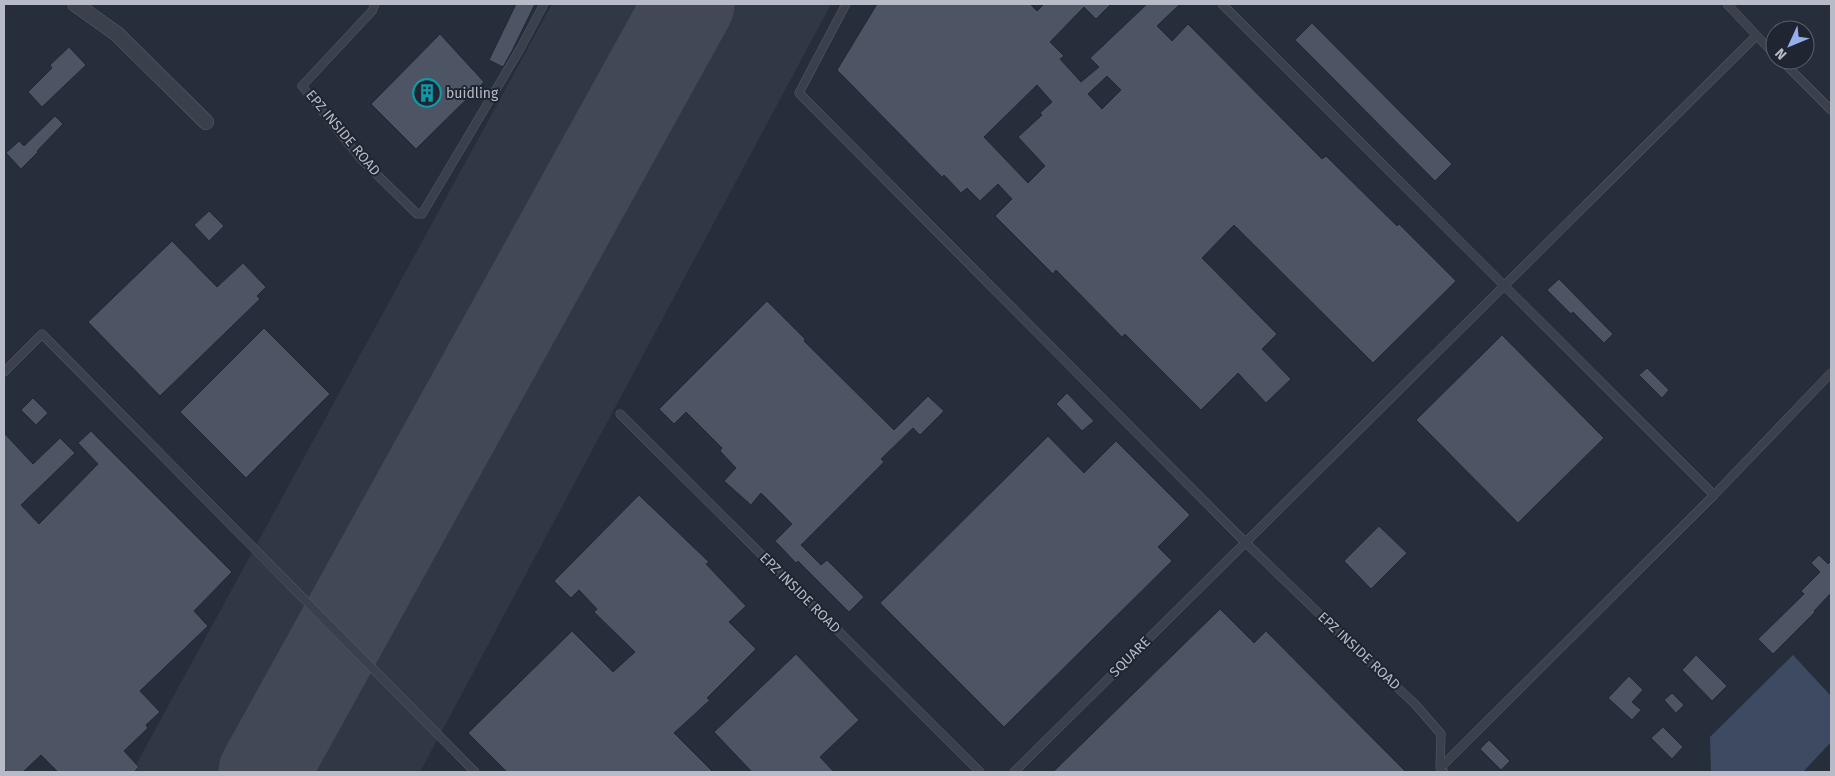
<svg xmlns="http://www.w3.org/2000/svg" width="1835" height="776" font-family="'Fira Sans',sans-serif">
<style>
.airport{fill:#313845}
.water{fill:#3e4a62}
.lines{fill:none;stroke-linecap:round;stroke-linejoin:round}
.runway{stroke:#424856;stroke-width:91}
.building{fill:#4d5565;stroke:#212733;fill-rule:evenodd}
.lane-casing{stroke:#555b67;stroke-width:9}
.street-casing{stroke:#555b67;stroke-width:16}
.lane{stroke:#3a404c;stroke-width:8}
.street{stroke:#3a404c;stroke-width:15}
.labels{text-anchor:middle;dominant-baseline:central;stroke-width:4;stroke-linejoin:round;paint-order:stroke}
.poi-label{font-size:14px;fill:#b6bbc7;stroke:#1f2531;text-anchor:start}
.street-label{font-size:14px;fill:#b6bbc7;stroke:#1f2531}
</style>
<rect width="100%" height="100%" fill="#262d3b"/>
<path class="airport" d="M552 4H831L420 772H132Z"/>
<path class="water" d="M1793 655 1831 696V742L1803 772H1711L1710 737Z"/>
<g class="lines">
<path class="runway" d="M264 772 689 4"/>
</g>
<path class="building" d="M516 4H535L512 51 503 67 489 60Z
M877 4H1030L1037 11 1044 4H1111L1096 19 1084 7 1050 42 1064 56 1060 59 1081 82 1099 67 1090 58 1147 4H1180L1157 26 1172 41 1188 24 1322 159 1326 156 1397 226 1399 224 1456 281 1373 363 1234 225 1202 258 1277 334 1262 349 1291 379 1266 403 1238 373 1201 410 1125 334 1122 337 1056 270 1053 274 995 216 1012 199 998 184 980 201 967 188 961 193 944 175 942 177 837 70ZM1107 76 1121 90 1102 109 1088 94ZM1037 85 1052 102 1040 113 1042 115 1018 137 1045 166 1028 183 984 137Z
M1312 23 1452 164 1435 181 1295 40Z
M440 34 484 82 416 149 371 104Z
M69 47 86 65 42 107 28 92 52 68 50 65Z
M55 116 63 124 37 151 38 152 21 169 6 153 19 141 24 146Z
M209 211 224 226 209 241 194 225Z
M172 241 217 287 243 263 266 287 257 296 260 299 160 396 88 322Z
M1559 279 1613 334 1604 343 1573 312 1571 314 1547 290Z
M767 301 805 339 804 341 894 430 928 396 944 411 920 435 913 428 881 459 884 462 801 545 821 565 827 560 864 597 849 612 798 561 796 563 775 541 792 524 761 493 751 505 724 481 736 468 720 451 722 448 686 412 674 424 659 409Z
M264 328 330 394 246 478 180 412Z
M1502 335 1604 438 1518 523 1416 420Z
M1647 368 1669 390 1662 398 1639 375Z
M1067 393 1094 421 1082 431 1056 404Z
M33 398 48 413 36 425 21 410Z
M91 431 232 572 194 611 208 626 140 691 160 712 146 725 148 728 124 751 139 767 134 772H58L41 755 23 772H7L4 769V433L33 464 60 438 75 453 21 505 39 524 98 464 78 443Z
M1048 436 1084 473 1116 441 1190 515 1158 547 1172 561 1004 727 880 603Z
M639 495 709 562 706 564 746 606 729 622 756 649 707 698 710 700 674 733 713 772H507L468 733 572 631 613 672 635 652 594 612 597 609 579 590 571 598 554 581Z
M1379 526 1407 553 1371 589 1344 561Z
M1819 555 1828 564 1831 561V593L1814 611 1815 612 1773 654 1758 639 1804 594 1801 591 1820 572 1811 563Z
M1220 609 1254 643 1266 631 1406 772H1053Z
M796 654 859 720 820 757 834 772H752L714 732Z
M1696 655 1727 686 1712 701 1682 670Z
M1629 676 1643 690 1632 702 1641 710 1632 720 1608 698Z
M1672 693 1684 705 1676 713 1664 700Z
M1663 727 1683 747 1672 759 1651 738Z
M1489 740 1510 761 1501 770 1480 749Z"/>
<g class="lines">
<defs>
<path id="lane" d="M375 4 372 11 302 86 361 159 417 214H422L520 49 544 4
M846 4 799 93 1245 542 1361 654 1415 704 1441 734 1440 768 1444 772
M1222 4 1714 495
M1727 4 1775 55
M1781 60 1831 110
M4 372 42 334 475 772
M620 414 980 772
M1440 768 1714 495 1831 373
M1014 772 1756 36"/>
<path id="street" d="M75 4 117 34 206 122"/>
</defs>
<use href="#lane" class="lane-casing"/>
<use href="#street" class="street-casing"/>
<use href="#lane" class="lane"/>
<use href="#street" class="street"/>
</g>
<defs>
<symbol id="building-ring" viewBox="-11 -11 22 22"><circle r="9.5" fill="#1f2531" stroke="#0f9aa8" stroke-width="1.5"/><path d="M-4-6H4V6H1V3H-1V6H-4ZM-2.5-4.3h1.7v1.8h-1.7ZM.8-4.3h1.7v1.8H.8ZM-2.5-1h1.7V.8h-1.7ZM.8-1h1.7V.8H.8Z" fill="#0f9aa8"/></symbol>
</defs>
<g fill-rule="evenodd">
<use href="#building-ring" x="411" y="77" width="32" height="32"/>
</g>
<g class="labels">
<g class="poi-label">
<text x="446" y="93">buidling</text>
</g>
<g class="street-label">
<text transform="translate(343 133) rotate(50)">EPZ INSIDE ROAD</text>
<text transform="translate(800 593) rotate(45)">EPZ INSIDE ROAD</text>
<text transform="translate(1359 651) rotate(43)">EPZ INSIDE ROAD</text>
<text transform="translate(1130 657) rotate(-45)">SQUARE</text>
</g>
</g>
<rect width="1835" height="776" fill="none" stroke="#b6bbc7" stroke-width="10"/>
<g transform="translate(1790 45) rotate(226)"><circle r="24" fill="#1f2531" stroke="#5b616d"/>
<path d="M0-4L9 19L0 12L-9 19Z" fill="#95afed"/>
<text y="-8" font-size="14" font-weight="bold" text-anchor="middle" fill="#b6bbc7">N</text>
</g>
</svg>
